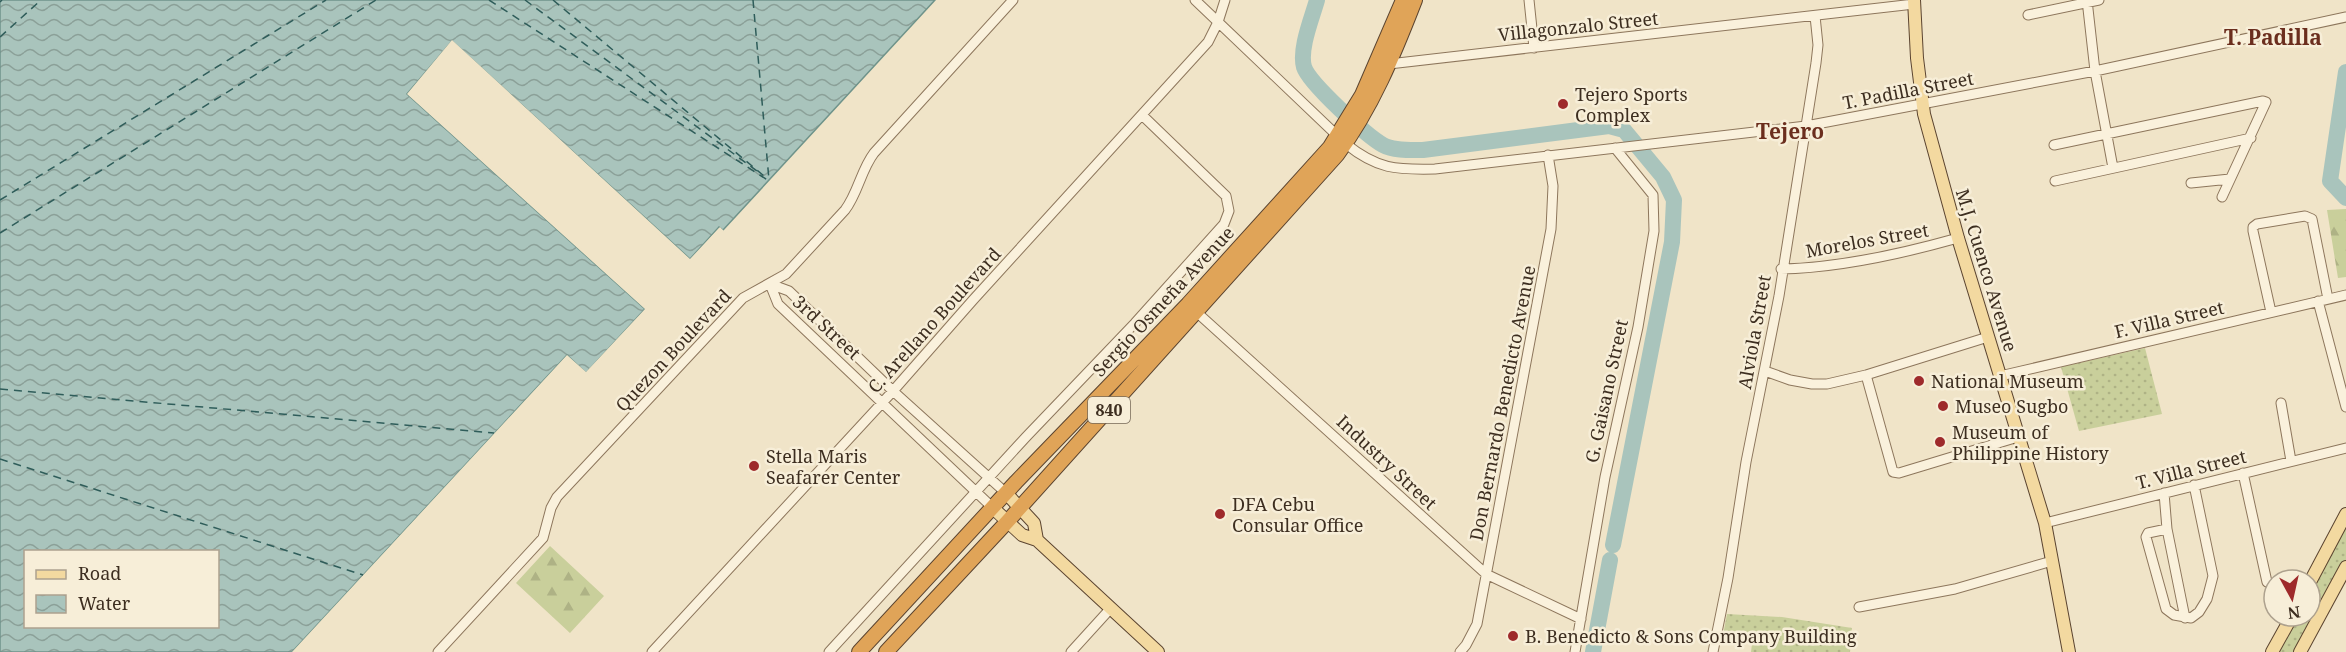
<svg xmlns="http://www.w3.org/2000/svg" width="2346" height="652" font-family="'Noto Serif',serif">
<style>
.grass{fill:url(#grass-dots)}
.forest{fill:url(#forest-firs)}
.water{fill:url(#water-waves);stroke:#6f938a;stroke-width:1.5;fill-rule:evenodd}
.pier{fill:#f0e4c8}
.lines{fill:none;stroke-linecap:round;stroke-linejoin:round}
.river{stroke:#a9c4bc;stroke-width:16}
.ferry{stroke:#2f5d5a;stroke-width:1.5;stroke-dasharray:8 6;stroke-linecap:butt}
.minor-casing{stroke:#8d765c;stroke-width:11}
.major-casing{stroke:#5b4430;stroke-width:14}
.highway-casing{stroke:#5b4430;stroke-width:16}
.minor{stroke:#faf1dc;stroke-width:9}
.major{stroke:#f3d9a0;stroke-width:12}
.highway{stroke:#e0a458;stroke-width:14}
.poi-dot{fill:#9e2a2b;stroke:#f7eed8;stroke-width:2}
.labels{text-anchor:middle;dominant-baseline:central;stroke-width:5;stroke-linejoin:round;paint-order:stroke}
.shield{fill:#f7eed8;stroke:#756857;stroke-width:1.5}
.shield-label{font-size:16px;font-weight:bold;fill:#3d2e20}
.street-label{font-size:18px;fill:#3d2e20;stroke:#f7eed8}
.poi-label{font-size:18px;fill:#3d2e20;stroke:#f7eed8;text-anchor:start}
.quarter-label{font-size:21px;font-weight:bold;fill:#6b2e1e;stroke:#f7eed8}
</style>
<defs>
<pattern id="grass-dots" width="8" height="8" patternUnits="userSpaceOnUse" patternTransform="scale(1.5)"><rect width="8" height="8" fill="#c9cf9b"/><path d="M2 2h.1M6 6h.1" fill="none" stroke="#aeb285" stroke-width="1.8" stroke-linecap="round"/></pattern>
<pattern id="forest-firs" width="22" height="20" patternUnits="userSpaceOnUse" patternTransform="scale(1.5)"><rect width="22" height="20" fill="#c9cf9b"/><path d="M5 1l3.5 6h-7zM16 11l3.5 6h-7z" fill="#aeb285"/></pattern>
<pattern id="water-waves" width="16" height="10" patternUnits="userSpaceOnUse" patternTransform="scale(1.5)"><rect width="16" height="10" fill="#a9c4bc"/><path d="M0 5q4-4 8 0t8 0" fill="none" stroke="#8ba098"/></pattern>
</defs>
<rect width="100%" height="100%" fill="#f0e4c8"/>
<path class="grass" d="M2145 348 2162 414 2079 431 2061 367Z
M2346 514V565L2300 652H2272L2292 616H2310V582Z
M1727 614 1782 617 1852 628 1850 652H1751L1752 644 1723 635Z"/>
<path class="forest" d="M2346 209V277L2338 278 2327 210Z
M550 546 604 596 570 633 516 583Z"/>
<path class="water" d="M0 0H935L723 230 719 227 690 259 452 41 407 94 645 309 586 373 567 355 292 652H0ZM26 552H218V626H26Z"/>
<path class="pier" d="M452 40 690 259 720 227 725 232 720 231 692 262H688L452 45 411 94 648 309 588 375H584L567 359 296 652H292L567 355 586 372 645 309 407 94Z"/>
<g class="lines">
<path class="river" d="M1317 0C1312 18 1299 49 1304 67 1309 83 1367 136 1383 145 1394 151 1411 150 1423 150L1609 126 1624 130 1663 177 1674 200 1672 242 1613 545
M2346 72 2330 181 2346 198
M1593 652 1610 560"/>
<path class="ferry" d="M489 0 769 181
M525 0 757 171
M553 0 764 176
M753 0 769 180
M0 2 2 0
M0 37 41 0
M0 200 326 0
M0 233 376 0
M0 389 494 433
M0 459 363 575"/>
<defs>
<path id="minor" d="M1195 0 1346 144C1377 169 1396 170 1435 169L1806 126 2095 71 2346 17
M1529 0 1534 48
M2087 0 2095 71 2113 168
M2028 15 2099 0
M1389 64 1914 4
M2054 145 2263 101 2266 102 2222 197
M2055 181 2251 138
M2191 183 2230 179
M1781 269C1840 268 1901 254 1958 238
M770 284 778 304 993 508
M770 284 789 291 893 391 1006 493
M2318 301 2346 407
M1192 308 1486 574 1581 619
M2271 312 2253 231V227L2257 224 2305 216 2312 219 2328 299
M1765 371 1790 380 1812 384H1827L1866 375 1988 337
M1866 375 1893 472 1899 473 2018 437
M2000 376 2346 295
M2281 403 2291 461
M2243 473 2267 582
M2164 493 2167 529 2185 618
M2045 523 2346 448
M2167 529 2148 533 2146 537 2166 609 2174 615 2191 618 2199 612 2207 599 2213 576 2194 485
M1859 607 1955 589 2052 561
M438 652 543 538 551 508 557 497 743 298 786 274 845 210C858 193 861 170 874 153L1013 0
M652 652 893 391 973 300 1208 42 1218 22 1225 0
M829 652 1026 437 1135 323 1224 224 1229 211 1226 196 1142 115
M1071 652 1111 608
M1460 652 1466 645 1477 624 1551 229 1553 186 1548 155
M1575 652 1605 477 1638 327 1654 231 1653 195 1615 148
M1713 652 1728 578 1746 462 1779 296 1816 63 1818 45 1815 16"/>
<path id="major" d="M1914 0 1917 58 1924 114 1958 238 2045 523 2069 652
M1006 493 1034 523 1037 540
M993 508 1022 535 1037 540 1158 652
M2310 582 2346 514
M2272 652 2292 616
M2300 652 2346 567"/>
<path id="highway" d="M859 652 1016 482 1188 304 1330 147 1362 95 1403 0
M886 652 1007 522 1337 155C1372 108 1394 54 1415 0"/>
</defs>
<use href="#minor" class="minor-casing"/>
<use href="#major" class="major-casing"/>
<use href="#highway" class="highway-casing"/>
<use href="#minor" class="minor"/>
<use href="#major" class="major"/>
<use href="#highway" class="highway"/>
</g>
<g class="poi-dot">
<circle cx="1563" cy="104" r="6"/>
<circle cx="1919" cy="381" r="6"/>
<circle cx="1943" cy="406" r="6"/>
<circle cx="1940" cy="442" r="6"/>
<circle cx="754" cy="466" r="6"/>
<circle cx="1220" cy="514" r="6"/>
<circle cx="1513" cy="636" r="6"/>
</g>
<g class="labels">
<rect class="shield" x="1088" y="397" width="42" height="26" rx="4.5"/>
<g class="shield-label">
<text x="1109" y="410">840</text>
</g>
<g class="street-label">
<text transform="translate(1578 26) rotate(-6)">Villagonzalo Street</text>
<text transform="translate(1908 90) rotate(-11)">T. Padilla Street</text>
<text transform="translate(1867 240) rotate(-10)">Morelos Street</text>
<text transform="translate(1987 270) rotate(73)">M.J. Cuenco Avenue</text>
<text transform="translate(1163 301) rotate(-47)">Sergio Osmeña Avenue</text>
<text transform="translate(2169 319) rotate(-13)">F. Villa Street</text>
<text transform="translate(934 320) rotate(-48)">C. Arellano Boulevard</text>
<text transform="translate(827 327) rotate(43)">3rd Street</text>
<text transform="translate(1754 332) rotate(-80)">Alviola Street</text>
<text transform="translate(673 350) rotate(-47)">Quezon Boulevard</text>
<text transform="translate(1606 391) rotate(-78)">G. Gaisano Street</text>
<text transform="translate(1502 403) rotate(-79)">Don Bernardo Benedicto Avenue</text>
<text transform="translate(1387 462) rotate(43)">Industry Street</text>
<text transform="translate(2191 469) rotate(-14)">T. Villa Street</text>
</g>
<g class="poi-label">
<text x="1575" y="94">Tejero Sports<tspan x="1575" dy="21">Complex</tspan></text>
<text x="1931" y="381">National Museum</text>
<text x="1955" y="406">Museo Sugbo</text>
<text x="1952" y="432">Museum of<tspan x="1952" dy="21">Philippine History</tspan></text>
<text x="766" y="456">Stella Maris<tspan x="766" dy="21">Seafarer Center</tspan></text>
<text x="1232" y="504">DFA Cebu<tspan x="1232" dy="21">Consular Office</tspan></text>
<text x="1525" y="636">B. Benedicto &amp; Sons Company Building</text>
</g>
<g class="quarter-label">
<text x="2273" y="37">T. Padilla</text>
<text x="1790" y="131">Tejero</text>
</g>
</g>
<rect x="24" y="550" width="195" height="78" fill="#f7eed8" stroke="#ada18e" stroke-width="1.5"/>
<rect x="36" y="570" width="30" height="9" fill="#f3d9a0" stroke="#ada18e" stroke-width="1.5"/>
<text x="78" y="580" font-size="18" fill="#3d2e20">Road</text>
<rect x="36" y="595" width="30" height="18" fill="url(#water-waves)" stroke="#ada18e" stroke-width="1.5"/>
<text x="78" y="610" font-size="18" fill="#3d2e20">Water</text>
<g transform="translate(2292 598) rotate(172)"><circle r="28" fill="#f7eed8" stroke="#ada18e" stroke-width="1.5"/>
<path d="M0-4.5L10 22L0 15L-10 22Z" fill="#9e2a2b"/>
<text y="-9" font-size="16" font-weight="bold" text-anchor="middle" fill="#3d2e20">N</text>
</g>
</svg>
